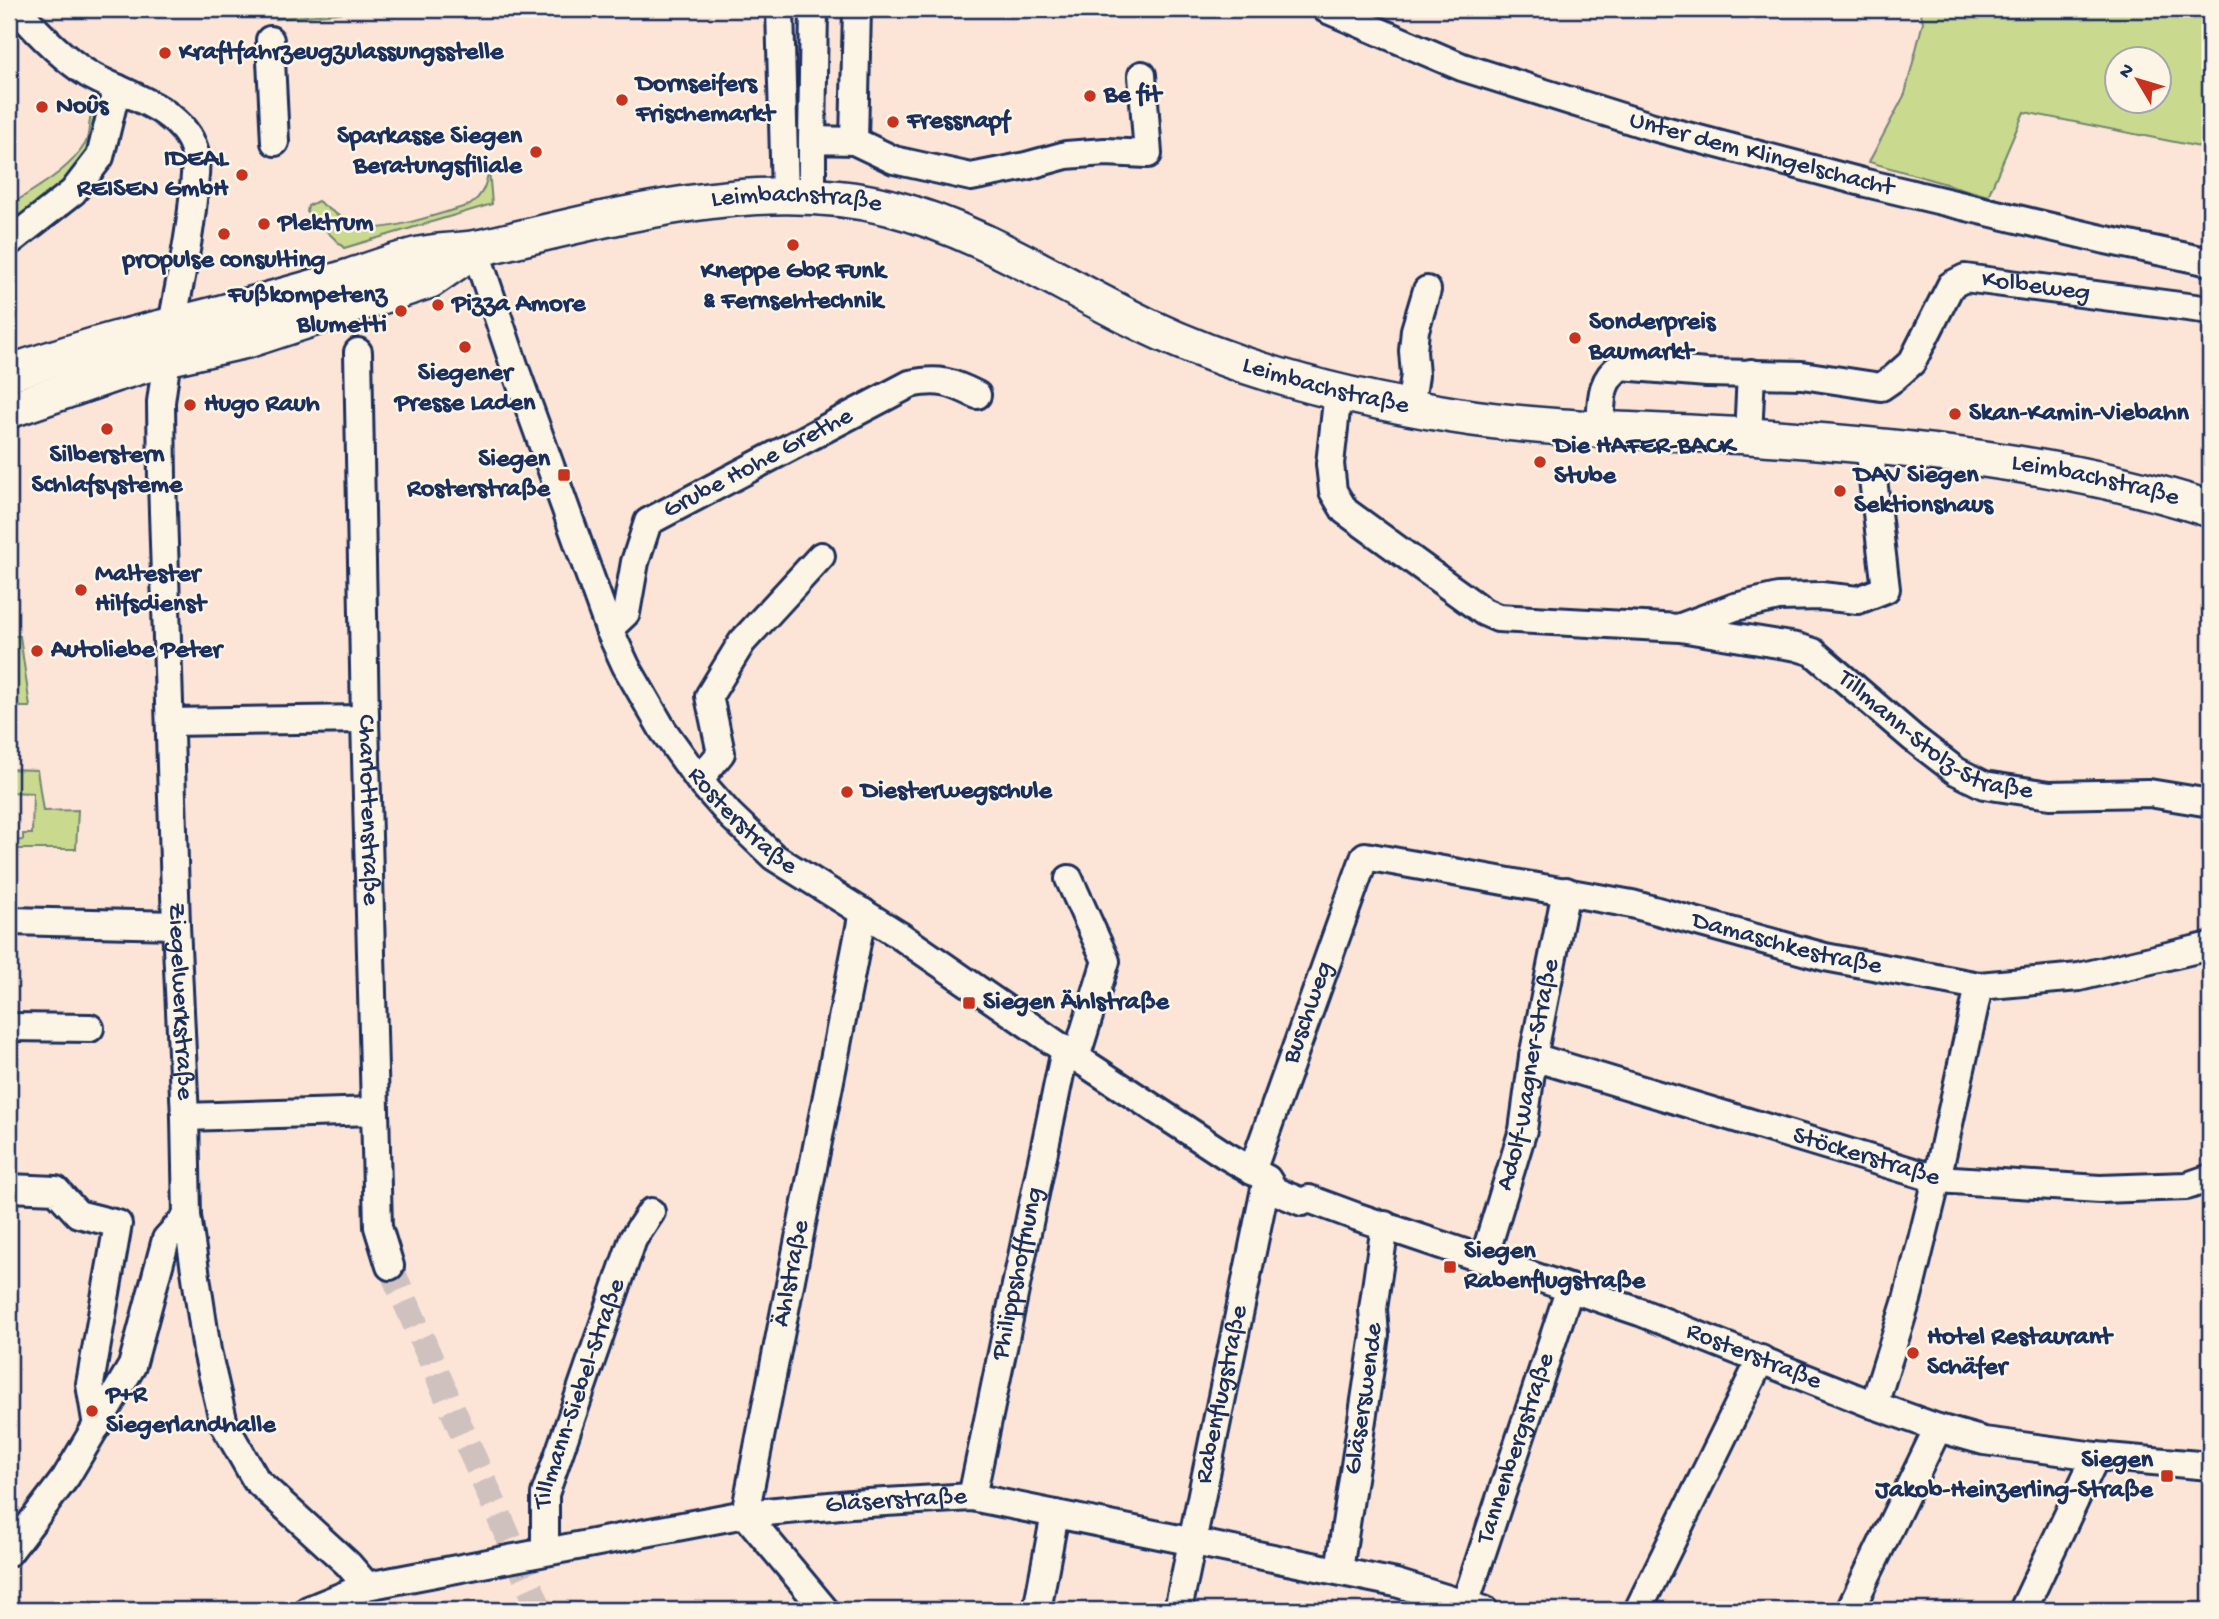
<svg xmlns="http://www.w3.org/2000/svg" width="2219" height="1619" font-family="'Gochi Hand',sans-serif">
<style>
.green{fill:#c9d98e;stroke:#728476;stroke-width:2;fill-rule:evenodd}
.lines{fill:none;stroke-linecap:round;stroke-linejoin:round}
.minor-tunnel{stroke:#cfc1be;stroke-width:26;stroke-dasharray:26 13;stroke-linecap:butt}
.minor-casing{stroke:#1b2f5e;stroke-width:32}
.major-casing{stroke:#1b2f5e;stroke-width:40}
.minor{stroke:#fcf5e5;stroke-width:26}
.major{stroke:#fcf5e5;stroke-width:35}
.poi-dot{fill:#c8321e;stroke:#fcf5e5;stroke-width:2.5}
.labels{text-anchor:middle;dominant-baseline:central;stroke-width:5;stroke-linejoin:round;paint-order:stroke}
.poi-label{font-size:26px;font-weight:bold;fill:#1b2f5e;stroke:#fcf5e5;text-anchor:start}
.street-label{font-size:26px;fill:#1b2f5e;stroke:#fcf5e5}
</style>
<rect width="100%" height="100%" fill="#fce5d6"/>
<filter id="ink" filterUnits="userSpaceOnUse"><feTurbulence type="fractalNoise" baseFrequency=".0143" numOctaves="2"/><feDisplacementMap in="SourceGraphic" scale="14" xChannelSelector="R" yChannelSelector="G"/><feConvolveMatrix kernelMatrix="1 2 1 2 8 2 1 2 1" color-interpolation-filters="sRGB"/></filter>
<g filter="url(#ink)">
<path class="green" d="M275 9H380L276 19Z
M1920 9H2210V149L2024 112 1988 196 1869 162 1905 94 1923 22ZM2118 60H2160V102H2118Z
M100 105 85 167 14 225 9 219V206C35 188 68 172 85 144 92 132 85 112 100 105Z
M489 169 492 204 344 248 307 212 308 206 318 201C334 213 351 226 372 228 395 229 445 212 470 205 483 195 486 185 489 169Z
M13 636H20L30 707H9V668L12 667Z
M9 769 37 770 43 811 78 810 76 849H13L11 902H9V841L23 840V834H32L33 793 9 792Z"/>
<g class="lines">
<path class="minor-tunnel" d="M390 1266 540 1610"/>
<defs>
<g id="minor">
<path d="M17 9C38 33 61 57 88 74 122 94 183 108 194 150 197 162 195 175 194 187 191 234 180 279 172 325"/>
<path d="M780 9 785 195"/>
<path id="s1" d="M1326 9 1462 67 1653 127 1866 183 2106 240 2210 262"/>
<path d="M270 40 275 142"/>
<path d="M812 140 814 9"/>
<path d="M854 141 857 9"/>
<path d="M812 196V140L854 141 894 160 971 177 1026 166 1066 155 1105 152 1148 154 1142 75"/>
<path d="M9 242 73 192 100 157 117 88"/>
<path id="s2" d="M475 249 516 371 609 629 626 666 663 730 699 780 730 815 774 857 899 935 1065 1050 1225 1155 1267 1179 1275 1191 1302 1202 1309 1199 1355 1216 1640 1312 1874 1405 1938 1428 1984 1441 2022 1446 2096 1456 2210 1466"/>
<path id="s3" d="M358 352 365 719 378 1227 390 1266"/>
<path id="s4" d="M167 358 161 402 162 480 176 925 185 1117 187 1216 207 1351 224 1424 256 1480 348 1564 367 1586"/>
<path id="s5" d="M1338 392 1330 464 1333 491 1345 511 1484 612 1498 618 1680 628 1797 647 1813 652 1913 738 1956 771 1984 785 2050 795 2149 793 2204 802"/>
<path d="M1410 408 1415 375 1413 351 1415 330 1427 290"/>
<path id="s6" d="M1600 429C1602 404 1598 381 1621 366L1707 373 1802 375 1881 387 1894 378 1912 362 1951 285 1965 278 2210 310"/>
<path d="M1748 436 1751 373"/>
<path d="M1681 627 1735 607 1778 597 1821 596 1858 600 1886 589 1869 445"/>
<path id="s7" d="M609 629 626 613 635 562 648 522 910 384C939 378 951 382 977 395"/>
<path d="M170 722 365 719"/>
<path d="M699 780 721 753 709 696 742 642 821 556"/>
<path d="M1069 879 1106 961 1076 1058"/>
<path d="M9 921 176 925"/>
<path d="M10 1027 90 1028"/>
<path id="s8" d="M1533 1057 1937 1179 2100 1189 2187 1186 2210 1178"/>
<path d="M185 1117 375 1111"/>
<path id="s9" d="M1252 1171 1365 856 1632 904 1825 957 1979 986 2079 977 2210 946"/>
<path d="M9 1188 56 1190 78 1214 118 1224 90 1384 97 1426"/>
<path id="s10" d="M1484 1258 1523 1130 1533 1057 1566 891"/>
<path d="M1874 1405 1907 1300 1937 1179 1979 986"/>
<path id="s11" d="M972 1497 1065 1050"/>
<path id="s12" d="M745 1514 863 912"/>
<path d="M745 1514 825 1610"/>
<path id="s13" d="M545 1551V1494L633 1239 651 1212"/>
<path d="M9 1552 66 1477 132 1366 166 1239 187 1216"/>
<path id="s14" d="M1339 1570 1375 1335 1373 1309 1385 1225"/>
<path id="s15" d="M308 1610 367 1586 745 1514 851 1504 972 1497 1396 1583 1484 1610"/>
<path d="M1037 1610 1055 1514"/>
<path id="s16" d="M1178 1610 1267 1179"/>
<path id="s17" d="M1463 1610 1570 1288"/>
<path d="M1638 1610 1761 1359"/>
<path d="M1850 1610 1938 1428"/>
<path d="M2023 1610 2096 1456"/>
</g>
<g id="major">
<path id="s18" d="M9 373C45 361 81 349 118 339 162 327 207 318 251 305 284 296 317 287 350 277 371 270 393 262 415 256 437 250 460 252 483 247 612 218 756 175 888 207 982 231 1061 285 1147 326 1243 372 1348 398 1453 415 1551 431 1650 430 1749 436 1901 446 2065 462 2210 509"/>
<path d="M9 410 114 374 167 358 247 340 430 280 472 251"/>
</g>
</defs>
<use href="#minor" class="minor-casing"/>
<use href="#major" class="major-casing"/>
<use href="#minor" class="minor"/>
<use href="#major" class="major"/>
</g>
</g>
<g class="poi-dot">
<circle cx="165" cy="53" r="7"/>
<circle cx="1090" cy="96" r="7"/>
<circle cx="622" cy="100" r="7"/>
<circle cx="42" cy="107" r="7"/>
<circle cx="893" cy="122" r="7"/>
<circle cx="536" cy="152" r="7"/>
<circle cx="242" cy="175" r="7"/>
<circle cx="264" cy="224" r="7"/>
<circle cx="224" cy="234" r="7"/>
<circle cx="793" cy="245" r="7"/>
<circle cx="438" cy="305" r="7"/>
<circle cx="401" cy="311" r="7"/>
<circle cx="1575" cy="338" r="7"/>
<circle cx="465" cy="347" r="7"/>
<circle cx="190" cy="405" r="7"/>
<circle cx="1955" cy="414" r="7"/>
<circle cx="107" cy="429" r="7"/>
<circle cx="1540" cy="462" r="7"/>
<rect x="557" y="468" width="14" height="14" rx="3.5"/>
<circle cx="1840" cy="491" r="7"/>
<circle cx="81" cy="590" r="7"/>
<circle cx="37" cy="651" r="7"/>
<circle cx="847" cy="792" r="7"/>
<rect x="962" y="996" width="14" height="14" rx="3.5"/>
<rect x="1443" y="1260" width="14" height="14" rx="3.5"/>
<circle cx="1913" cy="1353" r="7"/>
<circle cx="92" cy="1411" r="7"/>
<rect x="2160" y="1469" width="14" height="14" rx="3.5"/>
</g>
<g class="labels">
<g class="poi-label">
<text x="179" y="53">Kraftfahrzeugzulassungsstelle</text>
<text x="636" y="85">Dornseifers<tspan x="636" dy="30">Frischemarkt</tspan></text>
<text x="1104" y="96">Be fit</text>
<text x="56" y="107">Noûs</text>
<text x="907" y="122">Fressnapf</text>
<text x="522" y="137" text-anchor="end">Sparkasse Siegen<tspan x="522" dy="30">Beratungsfiliale</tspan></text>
<text x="228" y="160" text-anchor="end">IDEAL<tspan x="228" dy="30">REISEN GmbH</tspan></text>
<text x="278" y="224">Plektrum</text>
<text x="224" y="261" text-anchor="middle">prOpulse consulting</text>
<text x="793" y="272" text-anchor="middle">Kneppe GbR Funk<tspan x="793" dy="30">&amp; Fernsehtechnik</tspan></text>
<text x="387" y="296" text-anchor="end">Fußkompetenz<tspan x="387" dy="30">Blumetti</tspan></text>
<text x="452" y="305">Pizza Amore</text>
<text x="1589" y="323">Sonderpreis<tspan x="1589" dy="30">Baumarkt</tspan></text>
<text x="465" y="374" text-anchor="middle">Siegener<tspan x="465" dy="30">Presse Laden</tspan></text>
<text x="204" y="405">Hugo Rauh</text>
<text x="1969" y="414">Skan-Kamin-Viebahn</text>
<text x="1554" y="447">Die HAFER-BACK<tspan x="1554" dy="30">Stube</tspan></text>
<text x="107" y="456" text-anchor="middle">Silberstern<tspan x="107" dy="30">Schlafsysteme</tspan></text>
<text x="550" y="460" text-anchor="end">Siegen<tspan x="550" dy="30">Rosterstraße</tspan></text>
<text x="1854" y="476">DAV Siegen<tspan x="1854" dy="30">Sektionshaus</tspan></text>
<text x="95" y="575">Maltester<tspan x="95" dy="30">Hilfsdienst</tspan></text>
<text x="51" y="651">Autoliebe Peter</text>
<text x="861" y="792">Diesterwegschule</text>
<text x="983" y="1003">Siegen Ählstraße</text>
<text x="1464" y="1252">Siegen<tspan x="1464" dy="30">Rabenflugstraße</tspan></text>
<text x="1927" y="1338">Hotel Restaurant<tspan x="1927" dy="30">Schäfer</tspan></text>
<text x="106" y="1396">P+R<tspan x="106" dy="30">Siegerlandhalle</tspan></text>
<text x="2153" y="1461" text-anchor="end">Siegen<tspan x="2153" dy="30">Jakob-Heinzerling-Straße</tspan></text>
</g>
<g class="street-label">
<text stroke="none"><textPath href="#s1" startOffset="460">Unter dem Klingelschacht</textPath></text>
<text stroke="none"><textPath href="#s18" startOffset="810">Leimbachstraße</textPath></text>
<text stroke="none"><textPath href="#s6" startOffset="544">Kolbeweg</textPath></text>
<text stroke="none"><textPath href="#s18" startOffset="1377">Leimbachstraße</textPath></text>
<text stroke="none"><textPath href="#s7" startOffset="242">Grube Hohe Grethe</textPath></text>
<text stroke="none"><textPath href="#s18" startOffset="2154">Leimbachstraße</textPath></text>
<text stroke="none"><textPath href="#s5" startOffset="779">Tillmann-Stolz-Straße</textPath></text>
<text stroke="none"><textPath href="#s3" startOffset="458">Charlottenstraße</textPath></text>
<text stroke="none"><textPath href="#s2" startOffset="639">Rosterstraße</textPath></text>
<text stroke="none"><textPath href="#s9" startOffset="766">Damaschkestraße</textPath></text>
<text stroke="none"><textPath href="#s4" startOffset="644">Ziegelwerkstraße</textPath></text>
<text stroke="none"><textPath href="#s9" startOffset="168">Buschweg</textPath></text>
<text stroke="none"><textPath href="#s10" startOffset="189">Adolf-Wagner-Straße</textPath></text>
<text stroke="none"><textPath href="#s8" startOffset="348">Stöckerstraße</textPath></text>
<text stroke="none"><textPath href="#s12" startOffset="245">Ählstraße</textPath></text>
<text stroke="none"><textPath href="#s11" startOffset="228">Philippshoffnung</textPath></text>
<text stroke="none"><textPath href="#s2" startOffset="1799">Rosterstraße</textPath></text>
<text stroke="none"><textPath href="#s13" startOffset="163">Tillmann-Siebel-Straße</textPath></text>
<text stroke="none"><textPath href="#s16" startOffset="220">Rabenflugstraße</textPath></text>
<text stroke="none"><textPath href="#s14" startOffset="173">Gläserswende</textPath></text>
<text stroke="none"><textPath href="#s17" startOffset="170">Tannenbergstraße</textPath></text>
<text stroke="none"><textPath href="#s15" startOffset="600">Gläserstraße</textPath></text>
</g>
</g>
<rect width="2219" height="1619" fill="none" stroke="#fcf5e5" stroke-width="35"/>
<rect x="18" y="18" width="2184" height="1584" fill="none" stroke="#1b2f5e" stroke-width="2.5" filter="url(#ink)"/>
<g transform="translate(2138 80) rotate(308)"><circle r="33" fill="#fcf5e5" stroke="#a2a6af" stroke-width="2"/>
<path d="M0-5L12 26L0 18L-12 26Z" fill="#c8321e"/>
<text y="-10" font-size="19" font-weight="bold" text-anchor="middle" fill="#1b2f5e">N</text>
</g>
</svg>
